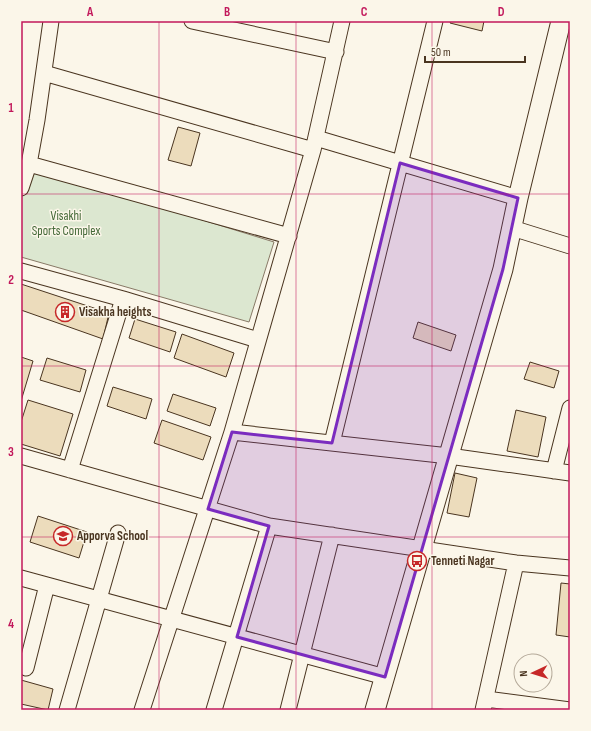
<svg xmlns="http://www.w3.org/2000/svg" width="591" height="731" font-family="'Sofia Sans Condensed',sans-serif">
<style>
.green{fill:#dce7d0;stroke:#887966}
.building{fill:#ecdcbc;stroke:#4a3520}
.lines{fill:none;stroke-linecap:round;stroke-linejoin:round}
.minor-casing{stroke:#4a3520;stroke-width:17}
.major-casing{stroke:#4a3520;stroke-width:21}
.minor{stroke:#fbf6e9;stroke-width:15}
.major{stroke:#fbf6e9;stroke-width:19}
.marked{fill:#7b2cbf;fill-opacity:0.2;stroke:#7b2cbf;stroke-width:3;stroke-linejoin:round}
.grid{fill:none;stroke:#c2185b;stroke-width:1;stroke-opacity:0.55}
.labels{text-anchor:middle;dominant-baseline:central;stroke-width:3;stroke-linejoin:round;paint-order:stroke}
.park-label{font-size:13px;fill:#436837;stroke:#fbf6e9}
.poi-label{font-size:13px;font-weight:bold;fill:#4a3520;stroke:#fbf6e9;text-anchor:start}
.neatline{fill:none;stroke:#c2185b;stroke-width:1.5}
.grid-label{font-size:13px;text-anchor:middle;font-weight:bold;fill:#c2185b}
</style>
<rect width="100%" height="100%" fill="#fbf6e9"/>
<path class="green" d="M27 166 274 242 249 322 21 257V190Z"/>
<path class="building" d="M451 21H484L482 31 450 23Z
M178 127 200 133 191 166 168 160Z
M21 284 109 313 103 339 21 310Z
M135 319 176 332 170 352 129 338Z
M418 322 456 335 451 351 413 338Z
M182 334 234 353 226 377 174 358Z
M21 357 33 361 21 401Z
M47 358 86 370 80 392 40 380Z
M530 362 559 371 554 388 524 379Z
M113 387 152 399 146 419 107 406Z
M173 394 216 408 210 426 167 411Z
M28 400 73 414 60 456 21 444V422Z
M516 410 546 417 538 457 507 451Z
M162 420 211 437 203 460 154 443Z
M455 473 477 478 469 517 447 513Z
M38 516 87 532 79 558 30 542Z
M561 583 570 584V637L556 635Z
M21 680 53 689 48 710 21 704Z"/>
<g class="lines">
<defs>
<path id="minor" d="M192 21 336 52
M44 73 313 150
M316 138 518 198
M29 164 289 236
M21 188 29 164 37 120 51 21
M512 228 570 246
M21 271 123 299 258 340
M232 432 313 150 342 21
M332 443 435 21
M21 456 269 526 516 563 570 568
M70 470 123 299
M554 471 570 408
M21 578 385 677
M26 668 47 585
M486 699 570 710
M67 710 118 533
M142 710 232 432 449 456 570 473
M214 710 269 526
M288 710 332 535
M483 710 516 563"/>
<path id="major" d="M375 710 503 269 518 198 561 21"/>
</defs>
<use href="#minor" class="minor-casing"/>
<use href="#major" class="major-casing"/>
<use href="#minor" class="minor"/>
<use href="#major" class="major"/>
</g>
<path class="marked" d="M400 163 518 198 503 269 385 677 237 637 269 526 208 509 232 432 332 443Z"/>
<path class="grid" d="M159 21V710M296 21V710M432 21V710M21 194H570M21 366H570M21 537H570"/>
<defs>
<symbol id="building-ring" viewBox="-11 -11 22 22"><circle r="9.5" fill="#fbf6e9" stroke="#c62828" stroke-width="1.5"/><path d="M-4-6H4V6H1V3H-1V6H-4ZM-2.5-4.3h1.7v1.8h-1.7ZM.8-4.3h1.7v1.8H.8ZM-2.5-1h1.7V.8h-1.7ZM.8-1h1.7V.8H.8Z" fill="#c62828"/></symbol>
<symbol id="school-ring" viewBox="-11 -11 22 22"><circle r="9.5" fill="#fbf6e9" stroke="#c62828" stroke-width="1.5"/><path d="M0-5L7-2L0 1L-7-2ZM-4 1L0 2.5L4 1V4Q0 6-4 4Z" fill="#c62828"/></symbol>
<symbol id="bus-ring" viewBox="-11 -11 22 22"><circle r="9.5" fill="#fbf6e9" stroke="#c62828" stroke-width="1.5"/><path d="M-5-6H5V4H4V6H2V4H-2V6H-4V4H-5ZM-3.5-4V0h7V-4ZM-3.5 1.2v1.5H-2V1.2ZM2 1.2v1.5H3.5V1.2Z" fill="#c62828"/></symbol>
</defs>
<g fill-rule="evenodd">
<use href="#building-ring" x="54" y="301" width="22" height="22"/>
<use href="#school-ring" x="52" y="525" width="22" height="22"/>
<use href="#bus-ring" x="406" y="550" width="22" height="22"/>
</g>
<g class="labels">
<g class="park-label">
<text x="66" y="216">Visakhi<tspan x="66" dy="15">Sports Complex</tspan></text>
</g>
<g class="poi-label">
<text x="79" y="312">Visakha heights</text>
<text x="77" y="536">Apporva School</text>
<text x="431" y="561">Tenneti Nagar</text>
</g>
</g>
<rect width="591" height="731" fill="none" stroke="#fbf6e9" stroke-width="44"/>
<g transform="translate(533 673) rotate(266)"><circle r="19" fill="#fbf6e9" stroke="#b4a999"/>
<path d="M0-3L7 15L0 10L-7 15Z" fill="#c62828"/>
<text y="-6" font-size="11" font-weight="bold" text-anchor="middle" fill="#4a3520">N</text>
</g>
<path d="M425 56v6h100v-6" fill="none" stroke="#4a3520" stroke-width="2"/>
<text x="431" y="56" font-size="12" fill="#4a3520" stroke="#fbf6e9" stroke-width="3" paint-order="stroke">50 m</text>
<rect x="22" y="22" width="547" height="687" class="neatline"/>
<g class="grid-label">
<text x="90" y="16">A</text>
<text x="227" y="16">B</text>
<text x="364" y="16">C</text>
<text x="501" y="16">D</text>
<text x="11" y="112">1</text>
<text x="11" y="284">2</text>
<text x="11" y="456">3</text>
<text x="11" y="628">4</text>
</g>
</svg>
